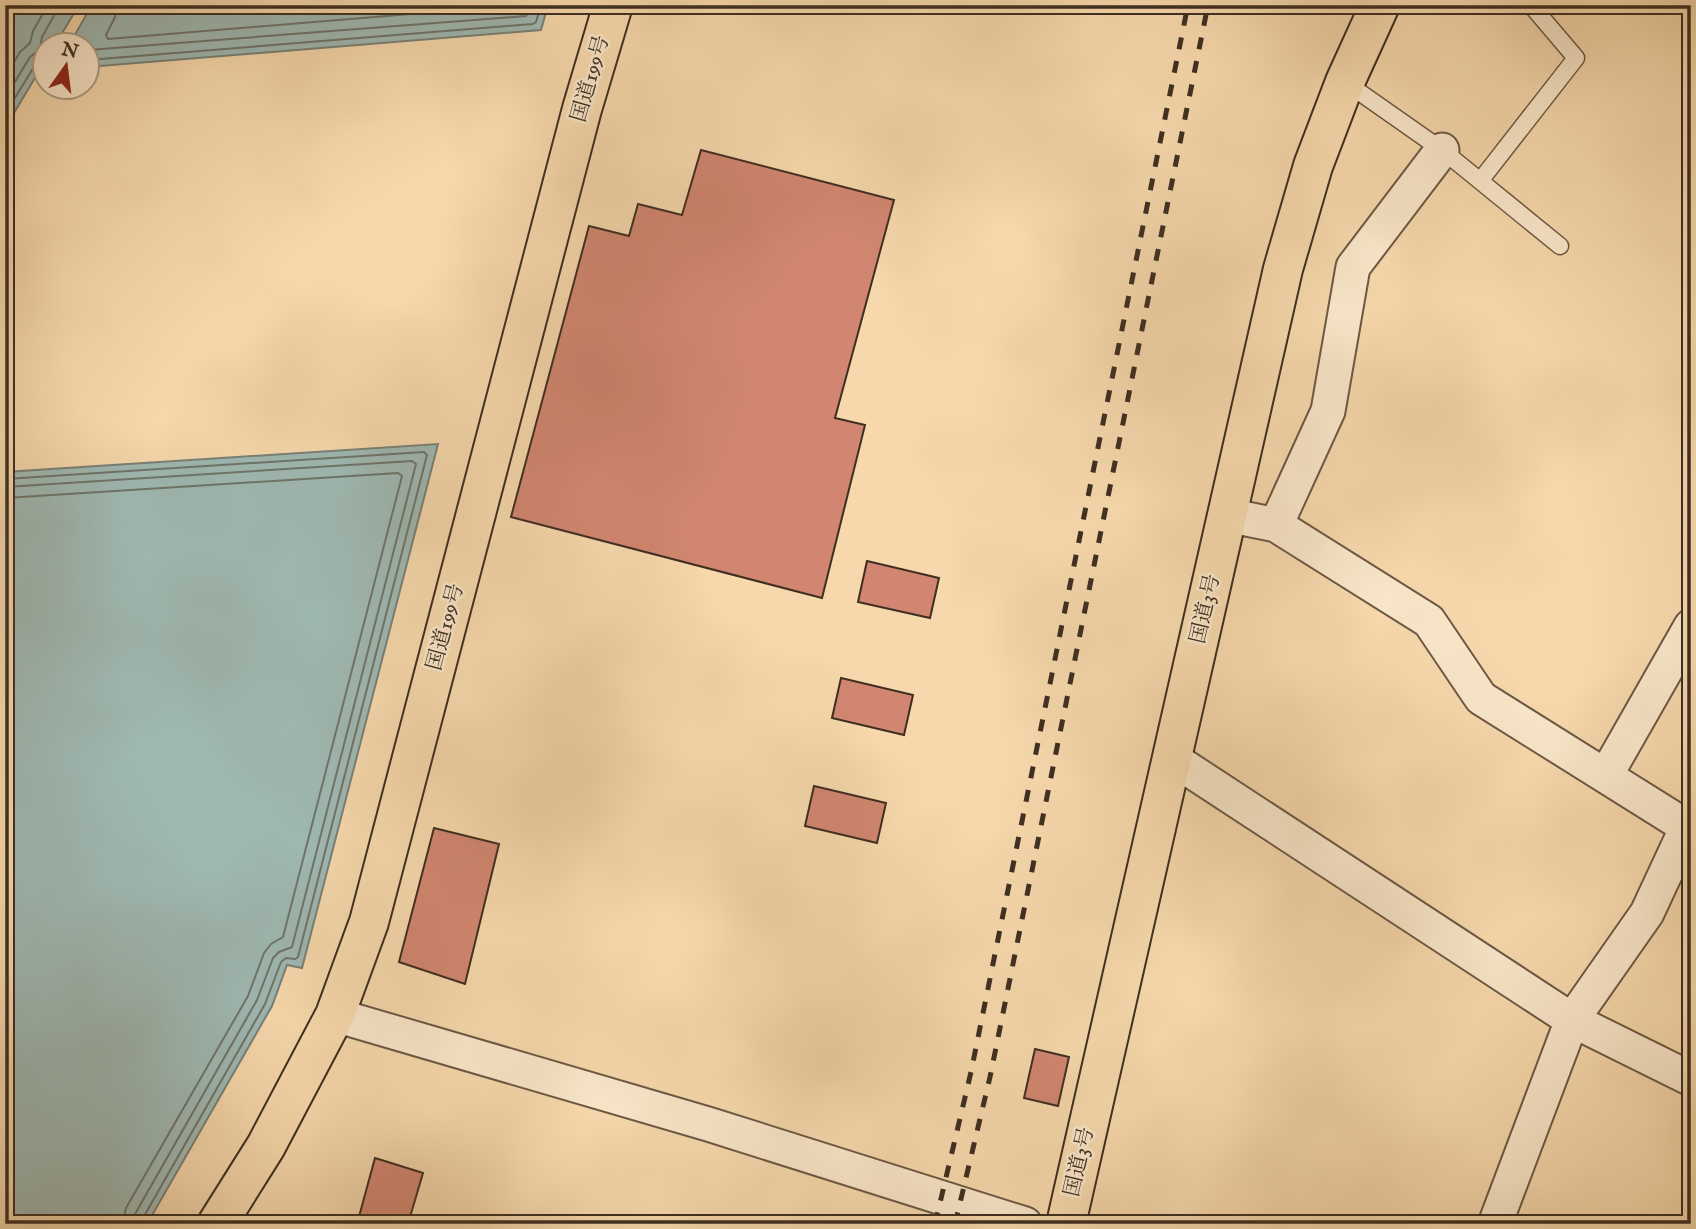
<svg xmlns="http://www.w3.org/2000/svg" width="1696" height="1229" font-family="'IM FELL English','Noto Serif JP',serif">
<style>
.water{fill:#9eb8b2;stroke:#788178;stroke-width:2}
.lines{fill:none;stroke-linecap:round;stroke-linejoin:round}
.shore{stroke:#6e746a;stroke-width:2}
.building{fill:#d28671;stroke:#3e2f21;stroke-width:2}
.lane-casing{stroke:#6c5944;stroke-width:19}
.street-casing{stroke:#6c5944;stroke-width:37}
.highway-casing{stroke:#3e2f21;stroke-width:42}
.lane{stroke:#f9e6c9;stroke-width:16}
.street{stroke:#f9e6c9;stroke-width:33}
.highway{stroke:#f6d8ac;stroke-width:38}
.rail{stroke:#3e2f21;stroke-width:5;stroke-dasharray:12 12;stroke-linecap:butt}
.labels{text-anchor:middle;dominant-baseline:central;stroke-width:5;stroke-linejoin:round;paint-order:stroke}
.street-label{font-size:21px;fill:#3e2f21;stroke:#f9e6c9}
</style>
<rect width="100%" height="100%" fill="#f6d8ac"/>
<filter id="stains"><feTurbulence type="fractalNoise" baseFrequency=".00286" numOctaves="4"/><feColorMatrix values="0 0 0 0 .2 0 0 0 0 .09 0 0 0 0 .02 0 0 0 .5 -.17"/></filter>
<radialGradient id="worn" r=".72"><stop offset=".6" stop-color="#630" stop-opacity="0"/><stop offset="1" stop-color="#630" stop-opacity=".3"/></radialGradient>
<path class="water" d="M5 5H79L55 45 46 46 45 61 5 128Z
M92 5H548L541 30 88 67V46L69 45Z
M438 444 302 968 287 965 272 1006 147 1224H5V472Z"/>
<g class="lines">
<path class="shore" d="M117 5 115 17 106 35 108 39 520 5
M88 50 526 16 532 5
M88 60 533 24 536 22 541 5
M5 77 20 52 30 43 33 31 48 5
M5 98 30 57 40 49 42 37 60 5
M5 114 37 62 46 59
M5 479 424 452 427 455 298 957 295 959 286 958 281 962 265 1004 143 1218 142 1224
M5 487 412 461 416 464 292 947 279 952 273 958 257 1000 135 1214 133 1224
M5 498 398 473 402 476 283 937 271 944 264 953 248 996 126 1208 122 1224"/>
</g>
<path class="building" d="M701 150 894 200 835 418 865 425 822 598 511 517 589 226 629 236 638 204 682 215Z
M867 561 939 578 930 618 858 602Z
M841 678 913 695 904 735 832 718Z
M814 786 886 803 877 843 805 826Z
M434 828 499 844 465 984 399 962Z
M1035 1049 1069 1057 1058 1106 1024 1098Z
M375 1158 423 1173 408 1224H357Z"/>
<g class="lines">
<defs>
<path id="lane" d="M1345 82 1442 150 1560 246
M1480 181 1576 58 1531 5"/>
<path id="street" d="M1227 515 1276 525 1429 621 1481 698 1687 827 1647 913 1572 1020 1495 1224
M1276 525 1328 411 1353 267 1442 150
M1173 759 1572 1020 1691 1079
M1606 775 1691 626
M335 1015 708 1124 1025 1224"/>
<path id="highway" d="M217 1224 266 1146 335 1015 369 922 582 109 613 5
M1066 1224 1283 269 1313 166 1345 82 1380 5"/>
</defs>
<use href="#lane" class="lane-casing"/>
<use href="#street" class="street-casing"/>
<use href="#highway" class="highway-casing"/>
<use href="#lane" class="lane"/>
<use href="#street" class="street"/>
<use href="#highway" class="highway"/>
<path class="rail" d="M935 1224 971 1072 1188 5
M955 1224 990 1077 1208 5"/>
</g>
<g class="labels">
<g class="street-label">
<text transform="translate(591 79) rotate(-74)">国道199号</text>
<text transform="translate(1206 609) rotate(-77)">国道3号</text>
<text transform="translate(446 627) rotate(-75)">国道199号</text>
<text transform="translate(1080 1162) rotate(-77)">国道3号</text>
</g>
</g>
<rect width="1696" height="1229" fill="none" stroke="#f6d8ac" stroke-width="28"/>
<rect x="7" y="7" width="1682" height="1215" fill="none" stroke="#3e2f21" stroke-width="3.5"/>
<rect x="14" y="14" width="1668" height="1201" fill="none" stroke="#3e2f21" stroke-width="2"/>
<g transform="translate(66 66) rotate(14)"><circle r="33" fill="#f9e6c9" stroke="#ae9d86" stroke-width="2"/>
<path d="M0-5L12 26L0 18L-12 26Z" fill="#8f2418"/>
<text y="-10" font-size="19" font-weight="bold" text-anchor="middle" fill="#3e2f21">N</text>
</g>
<rect width="100%" height="100%" filter="url(#stains)"/>
<rect width="100%" height="100%" fill="url(#worn)"/>
</svg>
